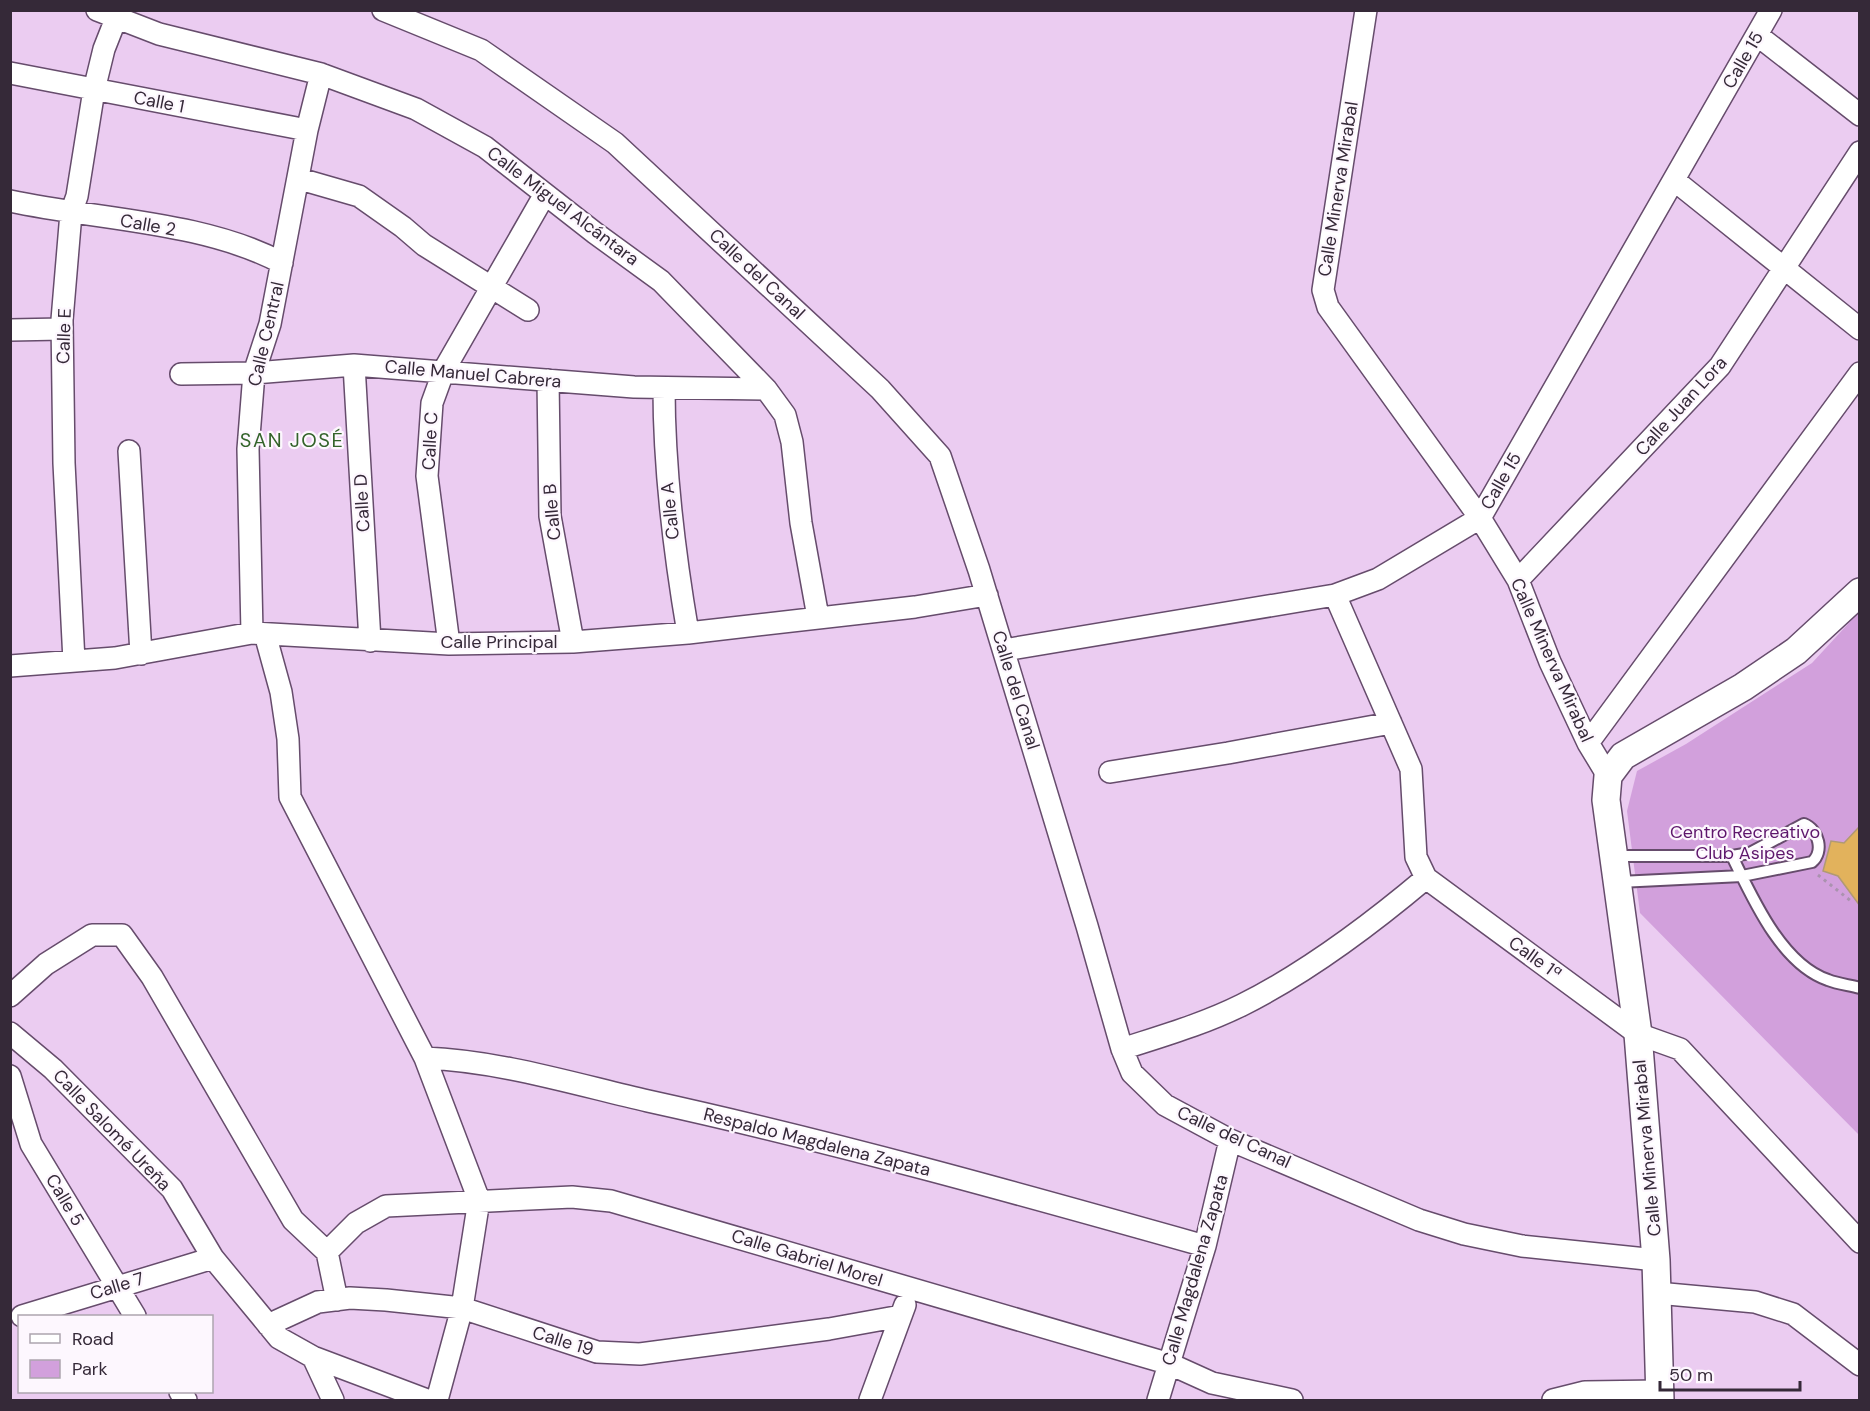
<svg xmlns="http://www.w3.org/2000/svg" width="1870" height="1411" font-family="'DM Sans',sans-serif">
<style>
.green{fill:#d2a0dc}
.building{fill:#e2b25c;stroke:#b19a73;stroke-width:1.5}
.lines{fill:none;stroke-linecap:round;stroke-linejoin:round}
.service-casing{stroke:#664c6c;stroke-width:14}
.minor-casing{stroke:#664c6c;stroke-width:24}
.tertiary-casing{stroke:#664c6c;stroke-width:30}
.path{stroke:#aa92af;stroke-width:3;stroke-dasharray:3 4.5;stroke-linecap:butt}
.service{stroke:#fff;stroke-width:10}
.minor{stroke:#fff;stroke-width:21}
.tertiary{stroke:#fff;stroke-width:27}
.labels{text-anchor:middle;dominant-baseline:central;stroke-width:4.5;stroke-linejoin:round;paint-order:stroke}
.street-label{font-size:18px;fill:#352938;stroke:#fdf7fe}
.park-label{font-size:18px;fill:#5e166c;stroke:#fdf7fe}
.neighbourhood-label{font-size:20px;letter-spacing:1.5px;fill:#34632b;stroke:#fdf7fe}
</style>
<rect width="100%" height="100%" fill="#ebccf1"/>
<path class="green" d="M1859 612V1135L1640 913 1627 811 1637 771 1686 744 1812 663Z"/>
<path class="building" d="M1860 826V906L1838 876 1823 871 1831 841 1844 843Z"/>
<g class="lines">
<defs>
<path id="service" d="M1615 856H1732L1750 853 1804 824C1819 830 1824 852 1812 862L1742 876 1619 882
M1732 856C1752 897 1781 964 1828 980 1838 984 1849 985 1860 988"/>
<path id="minor" d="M97 10 159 34 321 74 416 109 485 147 595 233 661 281 766 389 785 415 792 442 801 523 818 617
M383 10 481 50 615 143 880 389 940 456 979 570 1087 926 1122 1049 1132 1073 1165 1105 1230 1140 1419 1220 1464 1234 1522 1246 1656 1260
M1366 10 1323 290 1328 307 1480 518 1518 580 1550 662 1588 743 1608 776
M1757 35 1860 115
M10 73 307 130
M300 179 359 196 403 227 424 245 528 310
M1674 180 1860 329
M10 201C98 220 203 221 282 263
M10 330 62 329
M354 365 370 641
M181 374 254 373 354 365 634 387 766 389
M548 380 550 516 573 642
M664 388C664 471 674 551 688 633
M129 451 141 654
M1518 580 1720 366 1860 152
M1335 595 1411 769 1416 857 1426 878 1638 1034 1680 1049 1860 1242
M252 633 248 449 254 373 270 324 307 130 321 74
M265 634 281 692 288 739 290 797 425 1058 479 1200 462 1308 437 1400
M449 644 427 476 432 403 444 370 545 194
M1004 650 1335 595 1378 579 1480 518 1771 10
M74 661 64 463 62 320 71 213 77 196 94 90 104 49 117 16
M10 666 115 658 252 633 449 644 573 642 688 633 915 607 987 595
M1588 743 1860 373
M1110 772 1228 753 1391 723
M10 996 46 964 92 935H122L152 977 293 1220 327 1252 337 1300
M10 1033 53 1069 172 1189 213 1258 279 1338 313 1357 427 1400
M1122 1049C1162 1036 1204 1024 1242 1005 1308 972 1369 926 1426 878
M425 1058C500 1061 574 1084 648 1101 835 1142 1020 1194 1205 1246
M10 1076 31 1144 135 1316
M327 1252 356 1223 386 1206 572 1197 611 1201 1170 1364 1212 1383 1292 1400
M1657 1293 1755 1302 1793 1314 1860 1365
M22 1316 213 1258
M268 1325 318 1302 350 1298 386 1300 462 1308 597 1352 640 1354 829 1329 901 1316
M313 1357 333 1400
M180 1392 186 1400
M870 1400 905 1305
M1158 1400 1205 1246 1230 1140
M1553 1400 1585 1392 1659 1391"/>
<path id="tertiary" d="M1660 1400 1656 1260 1638 1034 1606 800 1608 776 1623 756 1743 687 1796 651 1860 592"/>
</defs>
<use href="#service" class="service-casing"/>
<use href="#minor" class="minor-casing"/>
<use href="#tertiary" class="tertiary-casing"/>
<path class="path" d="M1818 875 1851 901"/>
<use href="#service" class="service"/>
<use href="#minor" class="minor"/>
<use href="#tertiary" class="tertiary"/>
</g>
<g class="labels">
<g class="street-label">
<text transform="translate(1743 60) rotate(-60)">Calle 15</text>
<text transform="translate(159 102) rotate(11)">Calle 1</text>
<text transform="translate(1338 189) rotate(-81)">Calle Minerva Mirabal</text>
<text transform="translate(563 206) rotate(37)">Calle Miguel Alcántara</text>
<text transform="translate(148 225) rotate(10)">Calle 2</text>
<text transform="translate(757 274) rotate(43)">Calle del Canal</text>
<text transform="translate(266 334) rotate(-77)">Calle Central</text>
<text transform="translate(64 336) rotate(-88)">Calle E</text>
<text transform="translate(473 374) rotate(5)">Calle Manuel Cabrera</text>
<text transform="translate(1681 406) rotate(-48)">Calle Juan Lora</text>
<text transform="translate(430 441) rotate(-87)">Calle C</text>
<text transform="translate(1501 481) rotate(-60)">Calle 15</text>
<text transform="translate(362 503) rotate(-93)">Calle D</text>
<text transform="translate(670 511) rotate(-96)">Calle A</text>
<text transform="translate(552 512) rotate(-95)">Calle B</text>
<text x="499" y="642">Calle Principal</text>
<text transform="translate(1552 660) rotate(66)">Calle Minerva Mirabal</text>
<text transform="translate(1016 690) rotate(73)">Calle del Canal</text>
<text transform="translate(1535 958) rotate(36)">Calle 1ª</text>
<text transform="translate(112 1130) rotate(46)">Calle Salomé Ureña</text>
<text transform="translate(1234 1137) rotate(25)">Calle del Canal</text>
<text transform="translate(817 1142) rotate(14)">Respaldo Magdalena Zapata</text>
<text transform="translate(1647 1148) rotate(-95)">Calle Minerva Mirabal</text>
<text transform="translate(65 1200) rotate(59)">Calle 5</text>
<text transform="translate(807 1258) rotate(17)">Calle Gabriel Morel</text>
<text transform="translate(1195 1270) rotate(-74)">Calle Magdalena Zapata</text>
<text transform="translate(117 1286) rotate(-17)">Calle 7</text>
<text transform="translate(563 1341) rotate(17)">Calle 19</text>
</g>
<g class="park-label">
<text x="1745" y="832">Centro Recreativo<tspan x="1745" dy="21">Club Asipes</tspan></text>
</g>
<g class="neighbourhood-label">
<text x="292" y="440">SAN JOSÉ</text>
</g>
</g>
<rect width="1870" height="1411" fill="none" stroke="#352938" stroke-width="24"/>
<rect x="18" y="1315" width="195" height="78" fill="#fdf7fe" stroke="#ada5af" stroke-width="1.5"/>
<rect x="30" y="1334" width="30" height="9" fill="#ffffff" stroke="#ada5af" stroke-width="1.5"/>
<text x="72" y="1345" font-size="18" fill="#352938">Road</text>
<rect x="30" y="1360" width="30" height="18" fill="#d2a0dc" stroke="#ada5af" stroke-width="1.5"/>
<text x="72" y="1375" font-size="18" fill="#352938">Park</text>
<path d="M1660 1381v9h140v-9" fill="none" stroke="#352938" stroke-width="3"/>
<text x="1669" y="1381" font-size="18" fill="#352938" stroke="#fdf7fe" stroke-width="4.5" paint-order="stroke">50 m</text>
</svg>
